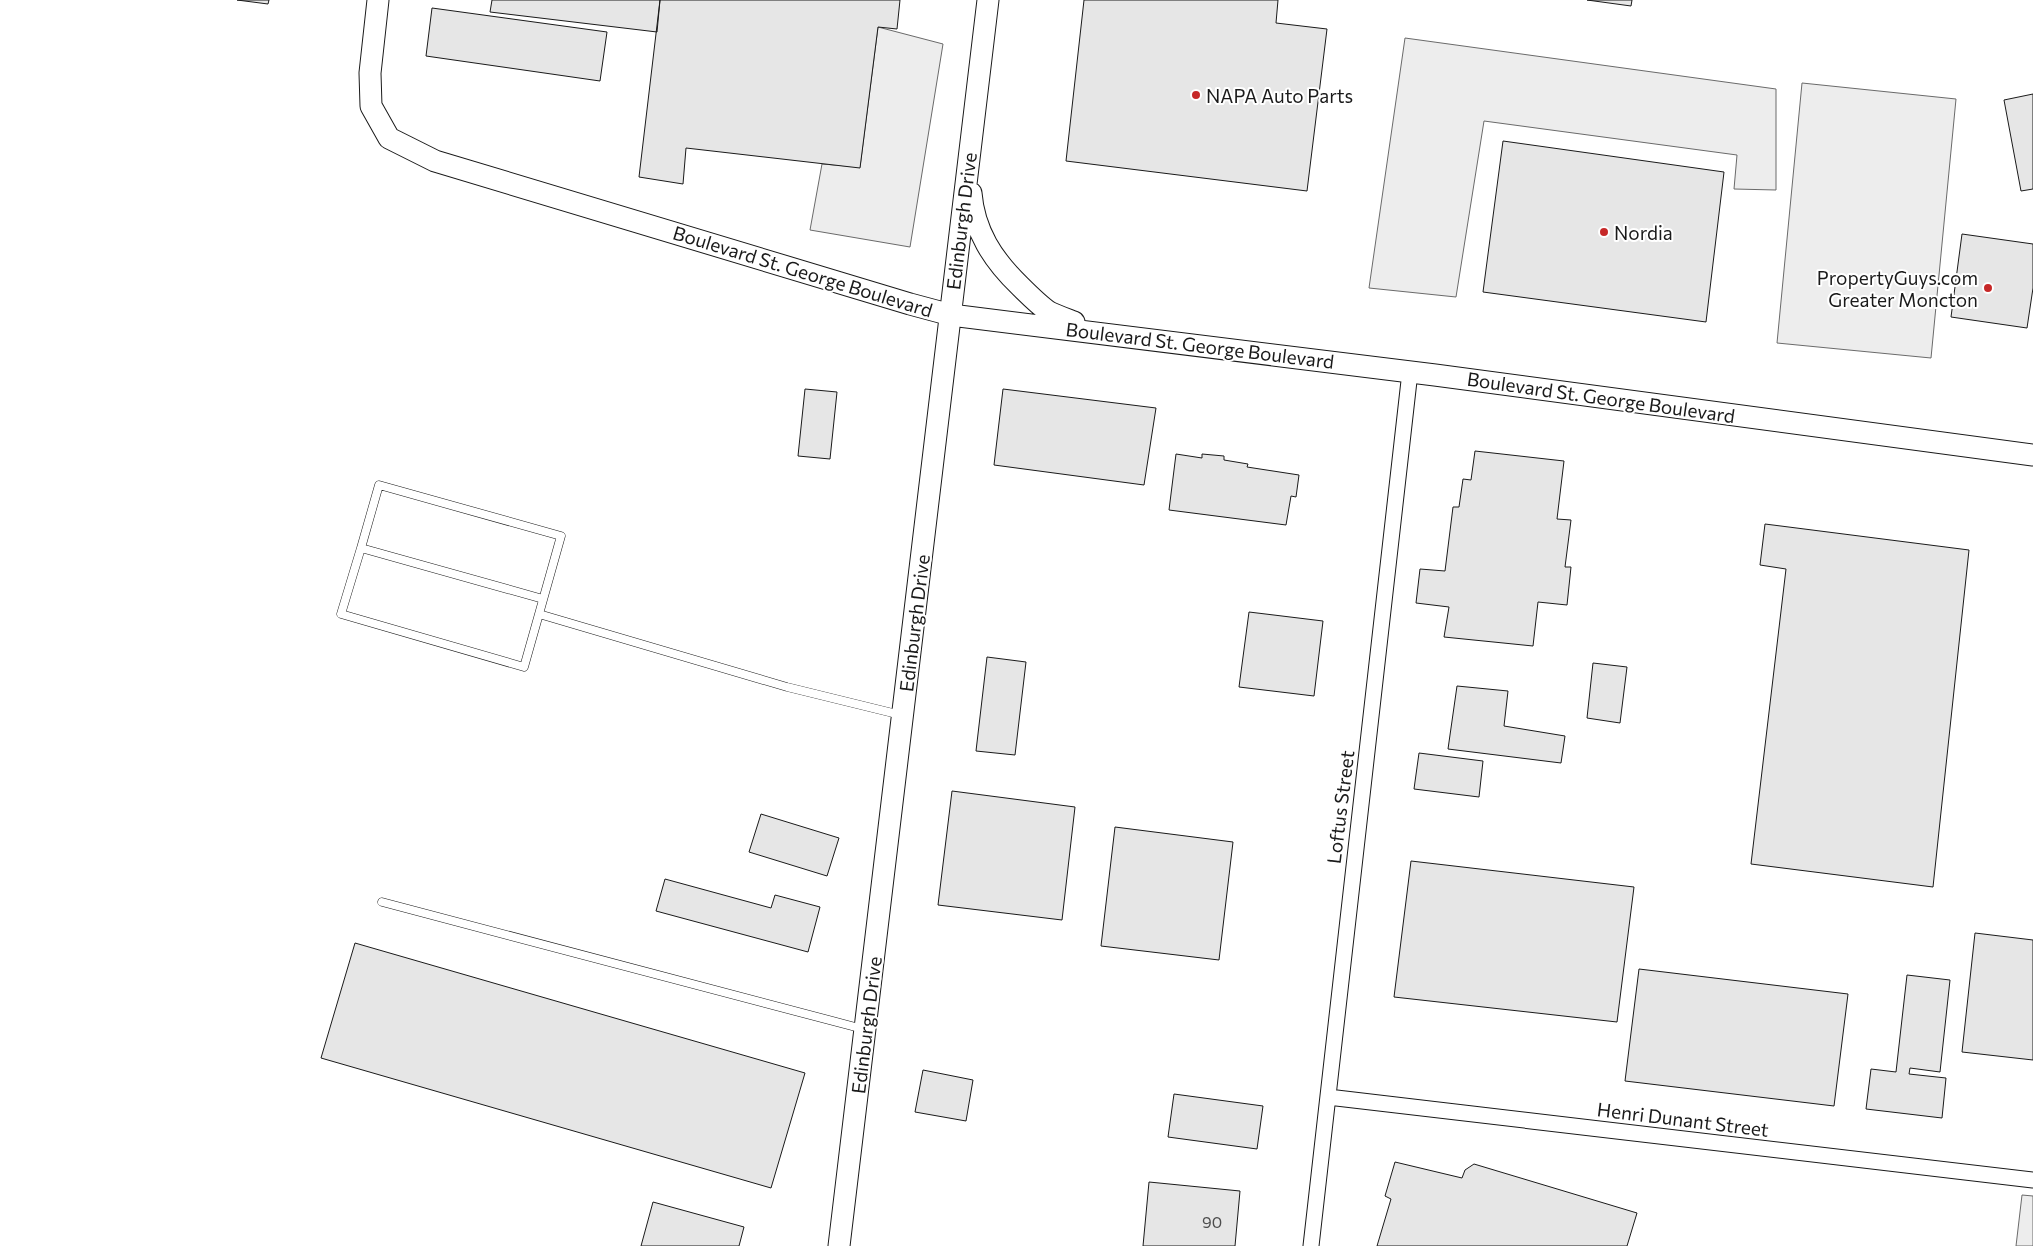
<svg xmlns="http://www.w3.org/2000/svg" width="2033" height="1246" font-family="Commissioner,sans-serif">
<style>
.built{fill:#ededed;stroke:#6a6a6a}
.building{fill:#e6e6e6;stroke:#1a1a1a}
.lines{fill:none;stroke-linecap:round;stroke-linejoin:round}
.lane-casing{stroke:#1a1a1a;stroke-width:9}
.street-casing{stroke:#1a1a1a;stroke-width:17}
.secondary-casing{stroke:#1a1a1a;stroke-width:23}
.lane{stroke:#fff;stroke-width:8}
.street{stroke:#fff;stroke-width:15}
.secondary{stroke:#fff;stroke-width:21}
.poi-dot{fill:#c62828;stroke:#fff;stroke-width:2}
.labels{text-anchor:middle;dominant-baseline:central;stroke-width:4;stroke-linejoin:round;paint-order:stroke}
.number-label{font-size:16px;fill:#4d4d4d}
.poi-label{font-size:19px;fill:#1a1a1a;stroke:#fff;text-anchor:start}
.street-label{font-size:19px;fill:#1a1a1a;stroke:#fff}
</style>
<rect width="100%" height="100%" fill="#fff"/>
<path class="built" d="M878 27 943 44 910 247 810 230 822 164 860 167Z
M1405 38 1776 89V190L1734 189 1737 155 1484 121 1456 297 1369 288Z
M1802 83 1956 99 1931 358 1777 343Z
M2022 1195 2033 1196V1246H2016Z"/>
<path class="building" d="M237 0H269L268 4Z
M492 0H660L657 32 490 12Z
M660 0H900L897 29 878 27 860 168 686 148 683 184 639 177Z
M1084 0H1278L1276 23 1327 29 1307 191 1066 161Z
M1587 0H1632L1631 6Z
M432 8 607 32 600 81 426 56Z
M2033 94V189L2021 191 2004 100Z
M1503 141 1724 172 1706 322 1483 292Z
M1962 234 2033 244V288L2027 328 1951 317Z
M805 389 837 392 830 459 798 456Z
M1003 389 1156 408 1144 485 994 465Z
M1475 451 1564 461 1557 519 1571 520 1565 567H1571L1567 605 1538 602 1533 646 1444 637 1449 607 1416 603 1420 569 1445 571 1453 507H1459L1463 479 1471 480Z
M1176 454 1202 458V454L1224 456V460L1248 464 1247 467 1299 475 1296 497 1291 496 1286 525 1169 510Z
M1765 524 1969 550 1933 887 1751 864 1786 569 1760 565Z
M1249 612 1323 621 1314 696 1239 687Z
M987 657 1026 662 1015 755 976 751Z
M1593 663 1627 667 1620 723 1587 718Z
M1457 686 1508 691 1504 726 1565 736 1561 763 1448 749Z
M1419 753 1483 761 1479 797 1414 789Z
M952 791 1075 807 1062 920 938 905Z
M761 814 839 838 827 876 749 852Z
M1115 827 1233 842 1219 960 1101 946Z
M1411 861 1634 887 1617 1022 1394 997Z
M665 879 771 908 775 895 820 907 808 952 656 911Z
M1975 933 2033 940V1060L1962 1052Z
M355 943 805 1073 771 1188 321 1058Z
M1639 969 1848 994 1834 1106 1625 1081Z
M1907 975 1950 980 1940 1072 1910 1068 1909 1074 1946 1078 1942 1118 1866 1109 1871 1069 1896 1072Z
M923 1070 973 1080 966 1121 915 1112Z
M1174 1094 1263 1106 1257 1149 1168 1137Z
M1395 1162 1462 1178 1465 1170 1474 1164 1637 1213 1627 1246H1377L1391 1199 1385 1196Z
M1149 1182 1240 1191 1235 1246H1143Z
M653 1202 744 1227 739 1246H641Z"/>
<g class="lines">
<defs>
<path id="lane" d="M361 548 341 614 524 667 539 614
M543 599 361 548 379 485 561 536 539 614 787 687 901 715
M382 902 863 1029"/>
<path id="street" d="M1328 1097 2033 1180
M1311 1246 1410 372"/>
<path id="secondary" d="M378 0 370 73 371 106 389 138 435 161 910 304 951 315 1435 375 2033 455
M971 193C974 231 993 260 1020 286 1029 295 1039 305 1049 312 1057 316 1066 319 1074 322
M839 1246 988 0"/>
</defs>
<use href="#lane" class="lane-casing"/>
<use href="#street" class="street-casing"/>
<use href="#secondary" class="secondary-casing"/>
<use href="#lane" class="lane"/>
<use href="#street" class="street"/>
<use href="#secondary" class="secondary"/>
</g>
<g class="poi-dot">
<circle cx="1196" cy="95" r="5"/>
<circle cx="1604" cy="232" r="5"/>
<circle cx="1988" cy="288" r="5"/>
</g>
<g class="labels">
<g class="number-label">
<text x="1212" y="1221">90</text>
</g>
<g class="poi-label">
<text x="1206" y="95">NAPA Auto Parts</text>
<text x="1614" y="232">Nordia</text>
<text x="1978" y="277" text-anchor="end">PropertyGuys.com<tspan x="1978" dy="22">Greater Moncton</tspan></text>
</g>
<g class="street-label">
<text transform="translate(961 221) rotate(-83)">Edinburgh Drive</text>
<text transform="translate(803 271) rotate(17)">Boulevard St. George Boulevard</text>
<text transform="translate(1200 345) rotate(7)">Boulevard St. George Boulevard</text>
<text transform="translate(1601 397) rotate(8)">Boulevard St. George Boulevard</text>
<text transform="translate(914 623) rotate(-83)">Edinburgh Drive</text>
<text transform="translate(1340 807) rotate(-83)">Loftus Street</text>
<text transform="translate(866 1025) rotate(-83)">Edinburgh Drive</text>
<text transform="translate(1683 1119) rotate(7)">Henri Dunant Street</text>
</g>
</g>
</svg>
